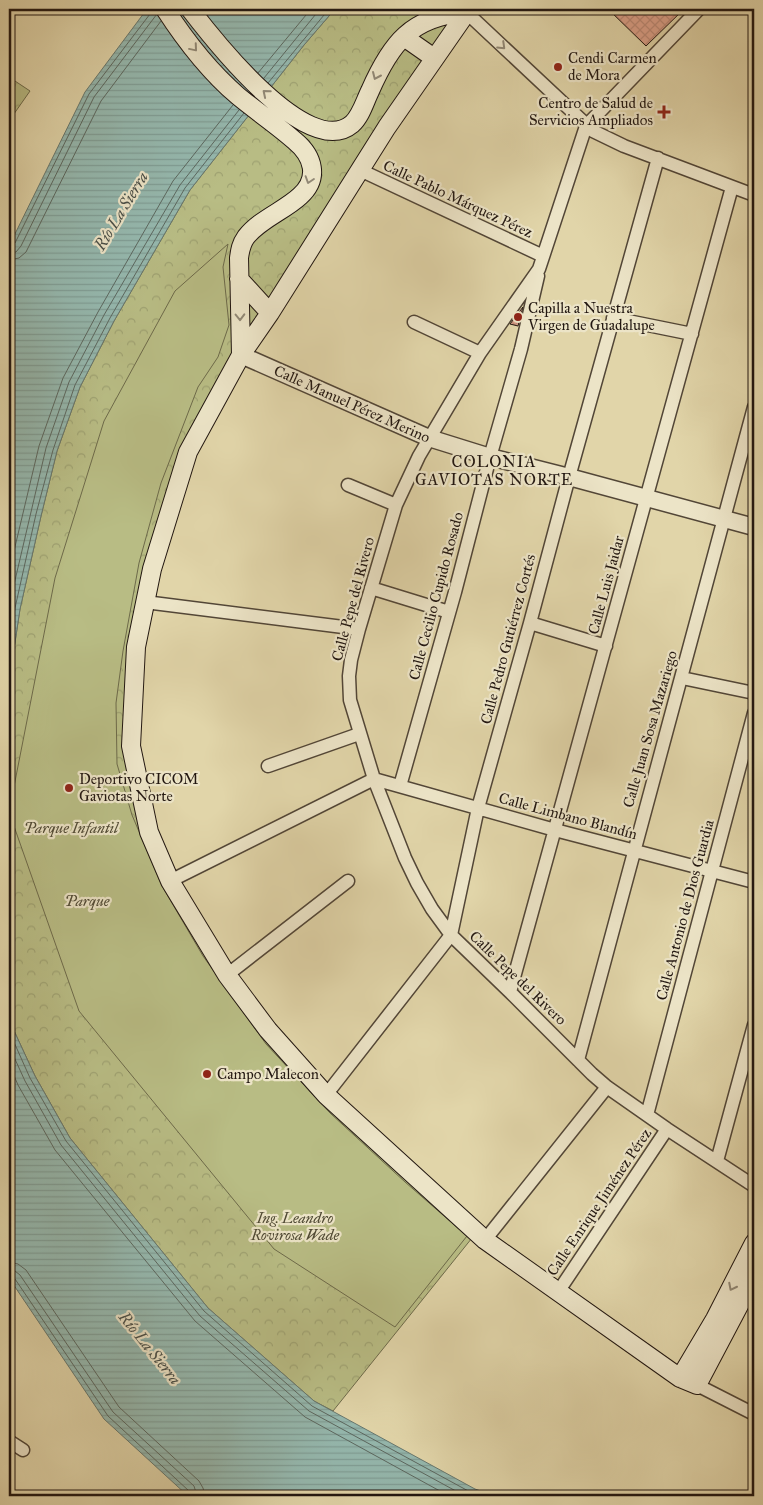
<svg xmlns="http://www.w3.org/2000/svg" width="763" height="1505" font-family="'IM FELL Great Primer',serif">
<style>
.park{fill:url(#park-crowns);stroke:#6d6a4a}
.pitch{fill:#b8bc84;stroke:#6d6a4a}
.water{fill:url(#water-rules);stroke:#67786f}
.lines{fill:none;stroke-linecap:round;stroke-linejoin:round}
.shore{stroke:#5c6860;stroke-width:1}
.building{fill:url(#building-cross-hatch);stroke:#221711}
.minor-casing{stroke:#524637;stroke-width:15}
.tertiary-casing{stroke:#524637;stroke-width:19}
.secondary-casing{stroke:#221711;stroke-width:20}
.minor{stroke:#ece4c7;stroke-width:12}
.tertiary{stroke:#ece4c7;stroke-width:16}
.secondary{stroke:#ece4c7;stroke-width:18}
.oneway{stroke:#918875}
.poi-dot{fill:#8f2418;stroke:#ece4c7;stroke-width:2}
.labels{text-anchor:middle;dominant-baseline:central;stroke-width:4.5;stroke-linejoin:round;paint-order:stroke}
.poi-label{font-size:15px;fill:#221711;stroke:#ece4c7;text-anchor:start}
.street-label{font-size:15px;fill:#221711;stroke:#ece4c7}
.park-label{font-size:15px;font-style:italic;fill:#4f4934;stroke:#ece4c7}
.water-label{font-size:16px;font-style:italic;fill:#4a4f48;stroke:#ece4c7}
.neighbourhood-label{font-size:16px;letter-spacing:1px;fill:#221711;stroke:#ece4c7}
</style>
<defs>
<pattern id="park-crowns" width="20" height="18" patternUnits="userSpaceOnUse" patternTransform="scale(1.25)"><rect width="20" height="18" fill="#b8bc84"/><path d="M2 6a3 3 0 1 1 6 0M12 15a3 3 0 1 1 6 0" fill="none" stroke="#9ea171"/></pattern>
<pattern id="water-rules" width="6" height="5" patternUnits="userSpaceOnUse" patternTransform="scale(1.25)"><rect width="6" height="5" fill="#95b8ae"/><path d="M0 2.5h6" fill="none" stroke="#809d95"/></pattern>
<pattern id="building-cross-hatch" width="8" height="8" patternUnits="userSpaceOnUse" patternTransform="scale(1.25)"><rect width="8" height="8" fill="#dda18a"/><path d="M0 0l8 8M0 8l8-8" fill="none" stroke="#bd8a76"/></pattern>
</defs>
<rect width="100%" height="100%" fill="#e1d5a9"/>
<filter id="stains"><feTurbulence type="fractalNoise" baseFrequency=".004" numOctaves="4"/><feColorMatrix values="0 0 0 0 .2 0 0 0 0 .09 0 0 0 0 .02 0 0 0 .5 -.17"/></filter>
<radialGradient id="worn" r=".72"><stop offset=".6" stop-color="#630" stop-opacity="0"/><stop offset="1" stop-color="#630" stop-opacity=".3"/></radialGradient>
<path class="park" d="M335 9H469L188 452 145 602 131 746 149 832 268 1030 476 1233 333 1411 314 1401 208 1308 70 1138 35 1076 9 1020V682L20 609 41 516 57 451 80 387 114 321 190 190 304 45Z
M9 77 30 91 9 121Z"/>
<path class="pitch" d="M228 244 223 267 229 325 218 357 198 387 161 483 139 563 123 651 116 703 117 764 132 815 162 886 203 956 266 1044 330 1113 405 1182 467 1236 395 1327 274 1249 79 1011 9 812 55 578 104 421 175 291Z"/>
<path class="water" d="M147 9H335L304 45 190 190 114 321 80 387 57 451 41 516 20 609 9 682V246L85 92Z
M9 1014V1020L35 1076 70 1138 208 1308 314 1401 475 1489 495 1496H188L104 1419 9 1278Z"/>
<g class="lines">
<path class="shore" d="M258 73 311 9
M264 78 320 9
M268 83 329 9
M9 246 15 243 89 94 150 14 151 9
M9 253 16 252 21 246 94 97 157 14
M9 260 19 258 26 252 101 101 161 21
M9 572 39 446 63 378 98 312 173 181 233 105
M9 606 46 448 69 382 104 315 180 185 239 110
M9 648 15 608 36 514 53 450 75 385 110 318 185 188 244 113
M9 1031 30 1078 66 1141 204 1311 312 1406 472 1493 480 1496
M9 1046 25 1081 61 1145 200 1316 309 1411 465 1496
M9 1064 18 1085 55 1150 195 1321 305 1417 449 1496
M9 1262 18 1264 26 1270 119 1407 199 1481 203 1488 205 1496
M9 1270 15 1271 20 1275 113 1412 194 1486 197 1496
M9 1276 15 1279 108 1416 189 1491 191 1496"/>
</g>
<path class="building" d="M608 9H684L646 46Z
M523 307 518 326 510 324Z"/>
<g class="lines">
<defs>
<path id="minor" d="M699 9 586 126 539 269 480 353 419 456 396 505 359 629 351 660 349 676 350 700 374 779 405 858 417 883 432 909 451 935 510 992 592 1074 607 1087 667 1129 754 1186
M466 12 593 131 624 146 754 195
M360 170 543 256
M613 318 692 334
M414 322 480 353
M348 485 396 505
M371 588 449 612
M145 602 359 629
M530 623 606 646
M682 678 754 693
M268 766 359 734
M400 786 455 592 490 457 521 349 538 276
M170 881 374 779 555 830 754 882
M227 975 348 881
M510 992 732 187
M578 1060C635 842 697 625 754 407
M326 1095 451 935 478 808 530 623 569 477 658 158
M647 1115 754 713
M717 1161 754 1025
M485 1240 607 1087
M558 1292 667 1129
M697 1385 754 1414
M9 1441 23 1450"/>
<path id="tertiary" d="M241 355 429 438 490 457 569 477 754 527"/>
<path id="secondary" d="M165 9C185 40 210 72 238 96 256 111 277 125 295 141 313 156 320 178 300 196 284 211 260 219 246 237 241 244 240 250 239 258L241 355
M190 9C213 39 308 161 352 124 361 116 365 101 370 91 391 43 411 17 466 12
M469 9 387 127 270 313 241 355 188 452 152 569 136 647 131 746 149 832 170 881 227 975 268 1030 326 1095 485 1240 680 1378 697 1385 754 1277
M404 37 434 58
M239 279 270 313
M680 1378 715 1319 754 1243"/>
</defs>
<use href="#minor" class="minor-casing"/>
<use href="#tertiary" class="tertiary-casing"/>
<use href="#secondary" class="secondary-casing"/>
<use href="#minor" class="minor"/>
<use href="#tertiary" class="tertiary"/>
<use href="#secondary" class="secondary"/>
</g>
<defs><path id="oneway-chevron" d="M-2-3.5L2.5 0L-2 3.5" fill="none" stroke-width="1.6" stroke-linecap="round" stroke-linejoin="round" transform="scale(1.25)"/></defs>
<g class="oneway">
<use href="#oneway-chevron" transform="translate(502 46) rotate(44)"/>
<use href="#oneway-chevron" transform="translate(194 48) rotate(50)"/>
<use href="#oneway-chevron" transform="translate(376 76) rotate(114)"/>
<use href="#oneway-chevron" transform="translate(266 93) rotate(-140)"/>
<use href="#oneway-chevron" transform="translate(309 180) rotate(108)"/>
<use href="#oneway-chevron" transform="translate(240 317) rotate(89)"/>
<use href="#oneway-chevron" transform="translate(732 1287) rotate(117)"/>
</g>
<g class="poi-dot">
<circle cx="558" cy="67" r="5"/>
<path d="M661.5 104.5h5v5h5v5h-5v5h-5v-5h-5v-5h5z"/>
<circle cx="518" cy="317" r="5"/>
<circle cx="69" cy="788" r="5"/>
<circle cx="207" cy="1074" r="5"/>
</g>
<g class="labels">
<g class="poi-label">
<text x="568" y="58">Cendi Carmen<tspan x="568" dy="17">de Mora</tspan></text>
<text x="653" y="103" text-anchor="end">Centro de Salud de<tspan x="653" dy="17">Servicios Ampliados</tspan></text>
<text x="528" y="308">Capilla a Nuestra<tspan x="528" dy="17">Virgen de Guadalupe</tspan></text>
<text x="79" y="779">Deportivo CICOM<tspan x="79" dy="17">Gaviotas Norte</tspan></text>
<text x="217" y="1074">Campo Malecon</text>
</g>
<g class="street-label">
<text transform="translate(458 199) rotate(25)">Calle Pablo Márquez Pérez</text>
<text transform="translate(352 404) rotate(24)">Calle Manuel Pérez Merino</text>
<text transform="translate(606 585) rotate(-75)">Calle Luis Jaidar</text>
<text transform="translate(436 596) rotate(-75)">Calle Cecilio Cupido Rosado</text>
<text transform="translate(353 599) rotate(-75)">Calle Pepe del Rivero</text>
<text transform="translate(508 639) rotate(-75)">Calle Pedro Gutiérrez Cortés</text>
<text transform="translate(650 729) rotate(-74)">Calle Juan Sosa Mazariego</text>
<text transform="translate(568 816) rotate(15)">Calle Limbano Blandín</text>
<text transform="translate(685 910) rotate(-75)">Calle Antonio de Dios Guardia</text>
<text transform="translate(518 978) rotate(44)">Calle Pepe del Rivero</text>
<text transform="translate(599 1202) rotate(-56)">Calle Enrique Jiménez Pérez</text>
</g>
<g class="park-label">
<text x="71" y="828">Parque Infantil</text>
<text x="87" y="901">Parque</text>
<text x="295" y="1218">Ing. Leandro<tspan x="295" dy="17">Rovirosa Wade</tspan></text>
</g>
<g class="water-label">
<text transform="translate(121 211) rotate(-59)">Río La Sierra</text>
<text transform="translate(150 1348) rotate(51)">Río La Sierra</text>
</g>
<g class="neighbourhood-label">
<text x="494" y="461">COLONIA<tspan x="494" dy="18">GAVIOTAS NORTE</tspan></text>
</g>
</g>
<rect width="763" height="1505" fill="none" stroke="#e1d5a9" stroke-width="30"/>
<rect x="10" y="10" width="743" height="1485" fill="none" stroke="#221711" stroke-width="2.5"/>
<rect x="15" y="15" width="733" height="1475" fill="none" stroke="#221711"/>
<rect width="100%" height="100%" filter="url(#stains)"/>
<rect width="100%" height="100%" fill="url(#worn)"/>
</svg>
